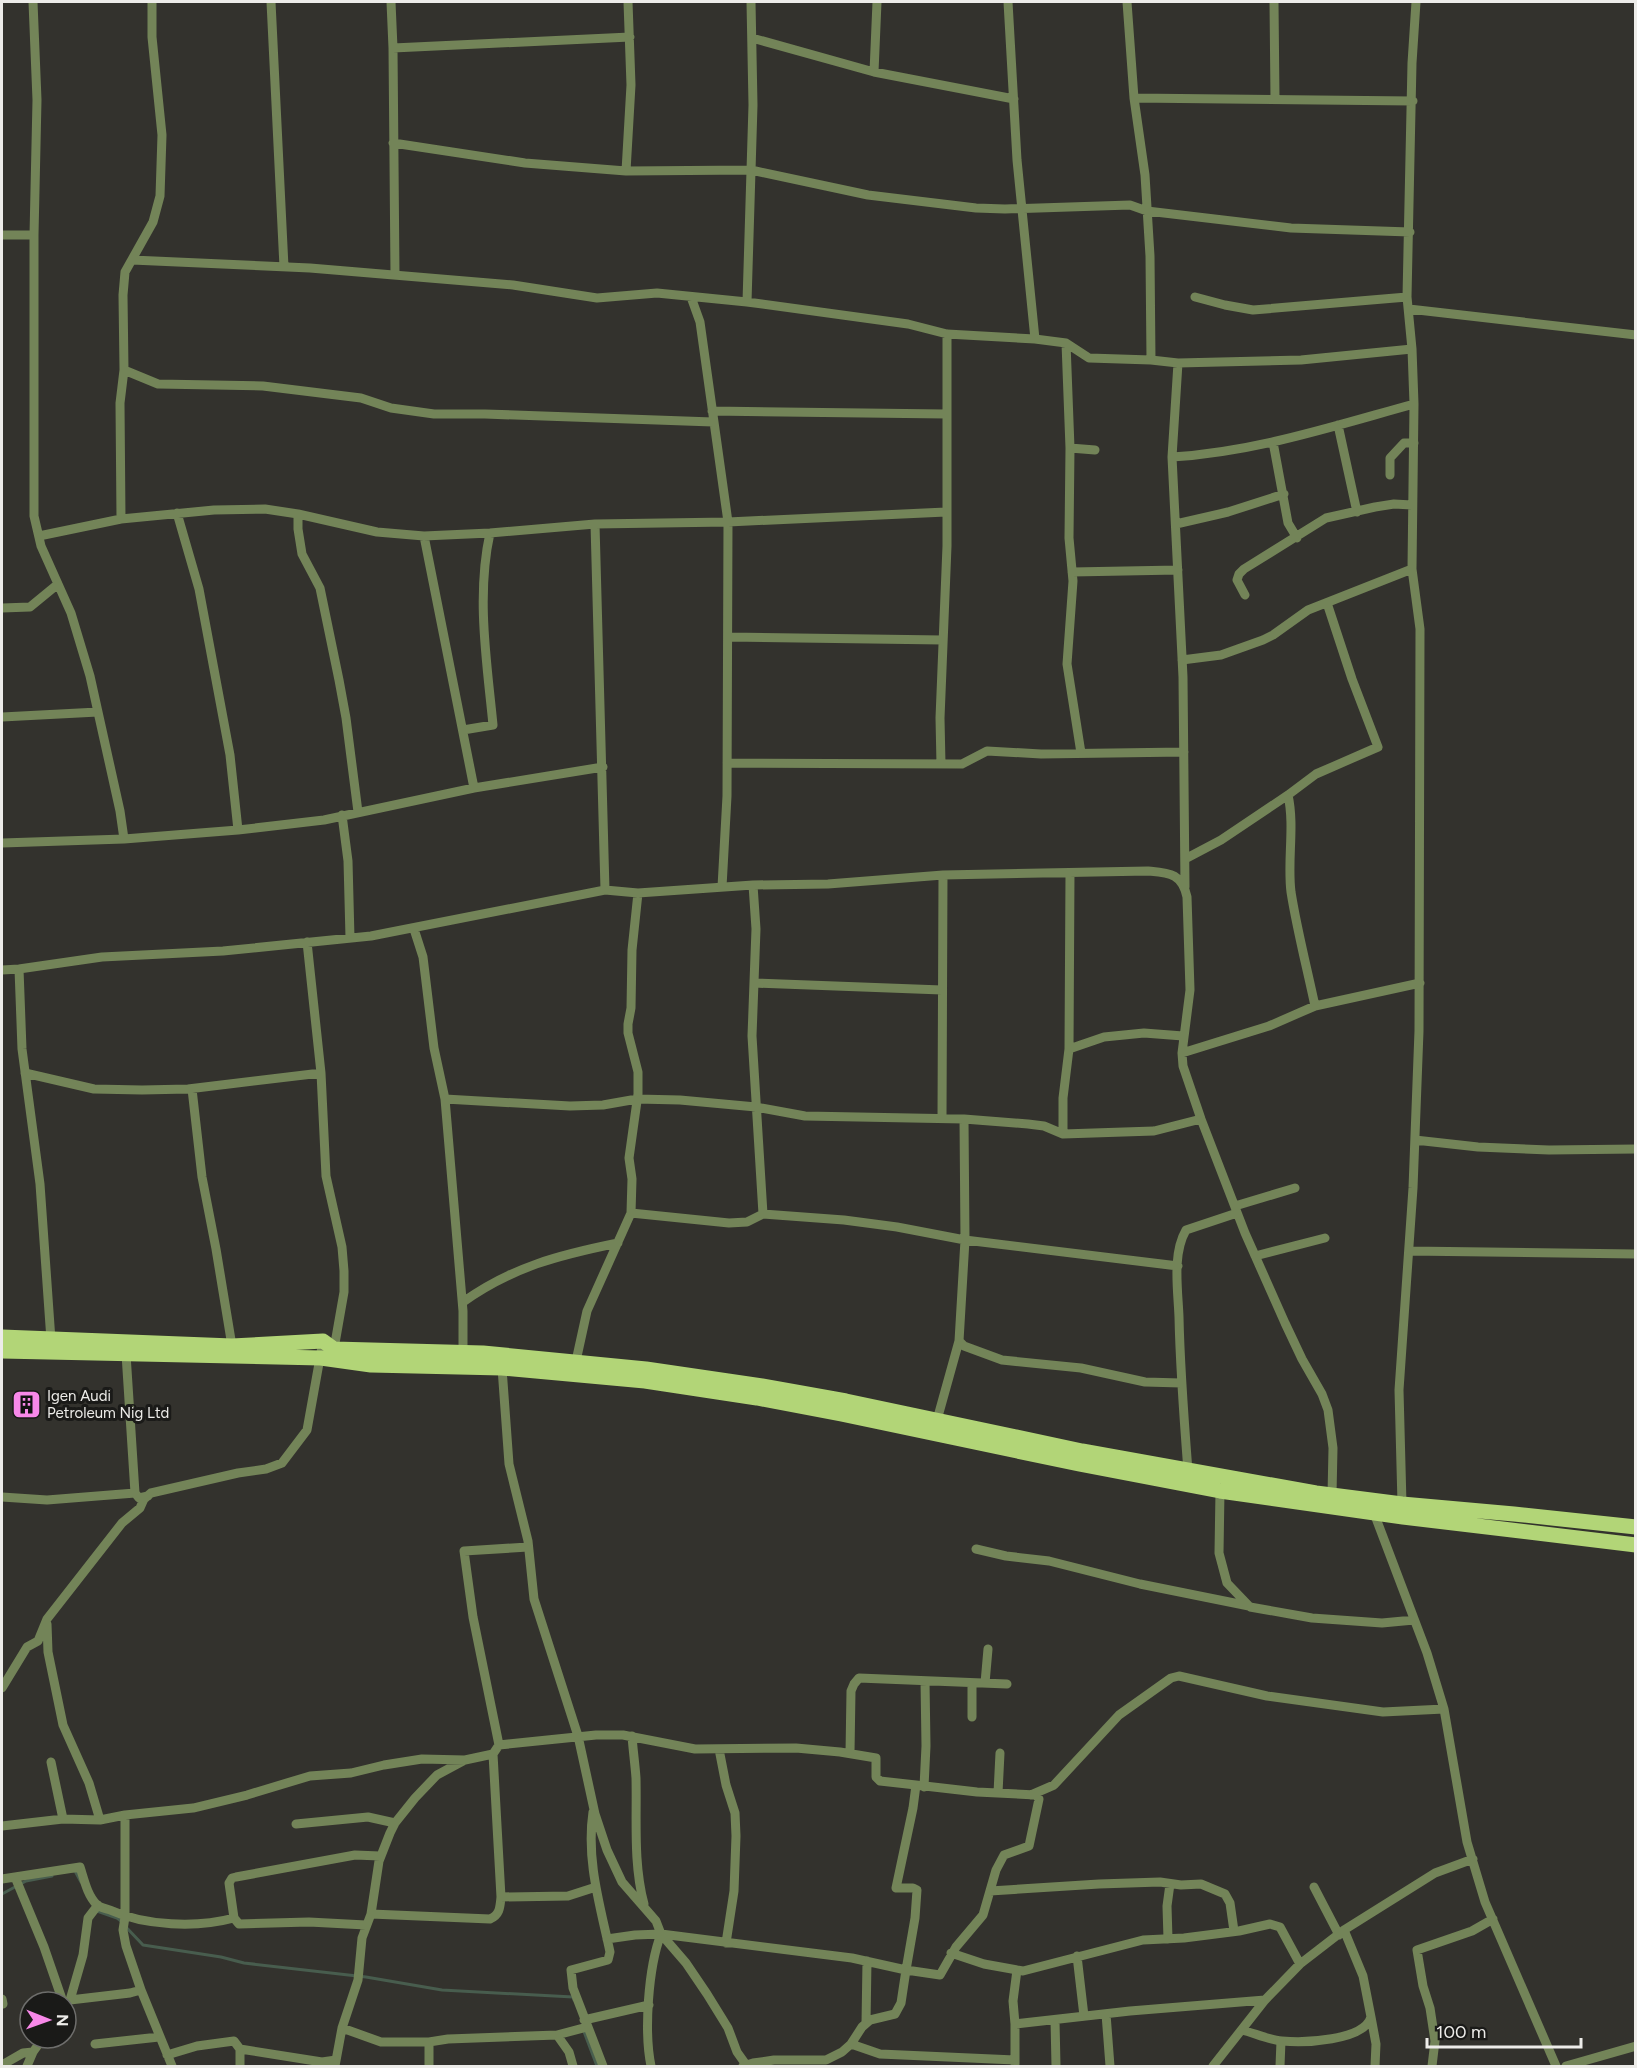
<svg xmlns="http://www.w3.org/2000/svg" width="1637" height="2068" font-family="Figtree,sans-serif">
<style>
.lines{fill:none;stroke-linecap:round;stroke-linejoin:round}
.stream{stroke:#485d4e;stroke-width:3}
.street{stroke:#738458;stroke-width:9}
.primary{stroke:#b2d577;stroke-width:15}
.labels{text-anchor:middle;dominant-baseline:central;stroke-width:6;stroke-linejoin:round;paint-order:stroke}
.poi-label{font-size:15px;fill:#edece9;stroke:#1a1a18;text-anchor:start}
</style>
<rect width="100%" height="100%" fill="#33322d"/>
<g class="lines">
<path class="stream" d="M73 1871H75L81 1882
M2 1894 26 1881 52 1876
M97 1911 117 1918 121 1921
M125 1926 143 1945 221 1957 244 1963 366 1977 442 1990 573 1997 574 2000
M583 2029 597 2066"/>
<path class="street" d="M33 2 37 100 34 235V516L41 546 71 613 90 676 120 811 124 839
M271 2 284 267
M391 2 393 48 395 275
M1008 2 1017 160 1035 339
M1127 2 1134 98 1145 175 1150 256 1151 360
M1274 2 1275 99
M752 38 874 72 1014 99
M393 48 630 37
M874 72 877 2
M1134 98 1413 101
M393 143 525 163 626 171 751 170 868 195 976 208 1005 209 1130 205 1147 211 1291 228 1410 232
M626 171 631 85 628 2
M2 235H34
M132 260 310 268 513 285 597 298 657 293 747 302 908 324 947 334 1035 339 1066 343 1089 358 1151 360 1178 363 1301 360 1412 349
M691 297 700 322 728 522 727 796 722 887
M1195 297 1225 305 1253 310 1407 297
M747 302 753 105 751 2
M1409 309 1636 335
M1066 343 1070 448 1069 538 1073 581 1067 664 1081 753
M1178 363 1172 457 1183 677 1185 887
M124 370 158 384 263 386 361 398 391 408 434 414H485L713 422
M712 411 946 414
M1338 425 1357 512
M1273 442 1288 523 1297 538
M1070 448 1095 450
M1172 457C1255 452 1334 426 1414 404
M1390 475V458L1404 443H1414
M177 513 199 589 230 755 238 830
M298 514V529L302 554 320 588 339 680 346 718 358 812
M121 519 120 403 124 370 123 295 125 272 153 222 160 196 162 135 152 37V2
M595 524 605 890
M1176 524 1228 512 1284 494
M39 536 121 519 214 510 265 509 298 514 377 532 424 536 490 533 595 524 728 522 946 512
M424 536 474 788
M1072 572 1178 570
M1245 595 1237 580 1239 574 1244 569 1326 518 1375 507 1394 504 1412 505
M2 608 30 607 58 584
M729 637 943 640
M1182 660 1221 655 1263 640 1273 635 1308 610 1412 569
M2 717 98 712
M463 730 493 725C487 663 476 596 490 533
M727 763 962 764 987 751 1041 754 1184 752
M941 764 940 718 947 546V334
M1288 795C1295 827 1287 860 1291 892 1297 930 1307 968 1315 1006
M342 815 348 861 350 938
M2 843 124 839 238 830 324 820 474 788 603 767
M1185 859 1221 840 1288 795 1316 774 1378 747 1352 679 1327 603
M753 885 756 929 752 1036 763 1214
M414 929 423 957 434 1048 445 1099 463 1311V1352
M307 942 321 1073 326 1176 342 1247 344 1271V1292L334 1349
M19 969 22 1049 40 1184 51 1340
M2 970 19 969 102 957 223 951 371 936 605 890 638 893 753 885 828 884 943 875 1148 871C1169 873 1182 873 1187 897L1190 990 1182 1053 1183 1066 1201 1119 1245 1233 1285 1323 1302 1359 1322 1394 1328 1410 1333 1448 1332 1495
M754 983 942 990
M1069 1049 1070 873
M1182 1053 1269 1026 1315 1006 1420 983
M25 1073 94 1089 142 1090 188 1089 321 1073
M192 1089 202 1177 216 1249 232 1346
M445 1099 570 1106 603 1105 637 1099 680 1100 756 1107 805 1116 964 1119 1028 1124 1044 1126 1063 1134V1098L1069 1049 1104 1037 1144 1033 1183 1036
M942 1118 943 875
M964 1119 965 1240 959 1341 964 1346 1002 1360 1081 1368 1145 1382 1181 1383
M1063 1134 1154 1131 1201 1119
M1415 1140 1478 1147 1549 1150 1636 1149
M1235 1206 1295 1188
M631 1213 729 1223 747 1222 763 1214 844 1220 897 1227 965 1240 1178 1266
M1409 1251 1636 1254
M1255 1256 1325 1238
M463 1302C512 1267 559 1255 618 1243
M126 1354 135 1493 139 1498 148 1496
M576 1361 587 1311 631 1213 632 1179 629 1158 638 1094V1072L628 1033V1024L631 1008 632 950 638 893
M502 1368 509 1464 528 1541 534 1599 578 1736 595 1814 607 1850 622 1882 656 1921 661 1934 686 1963 707 1994 728 2028 737 2052 747 2066
M937 1420 959 1341
M1188 1471C1184 1419 1180 1368 1179 1317 1178 1290 1172 1254 1186 1230L1237 1213
M1220 1491 1219 1553 1227 1583 1250 1607 1312 1618 1382 1623 1414 1620
M2 1497 47 1500 135 1493
M1402 1504 1399 1390 1413 1188 1419 1031 1420 629 1412 569 1414 404 1412 349 1407 297 1412 63 1416 2
M1374 1513 1427 1653 1444 1709 1467 1842 1485 1902 1556 2066
M976 1549 1006 1556 1049 1561 1140 1584 1249 1606
M47 1624 48 1652 63 1725 89 1783 100 1820
M972 1683V1717
M985 1683 988 1649
M2 1688 27 1647 38 1641 47 1619 122 1523 140 1508 144 1499 151 1493 238 1473 266 1469 282 1463 307 1430 323 1341
M632 1736C633 1750 635 1764 636 1778 637 1819 633 1863 644 1904
M499 1745 473 1617 464 1551 528 1547
M719 1749 726 1785 735 1813 736 1836 734 1891 726 1943
M850 1753 851 1691 854 1684 859 1678 1007 1684
M493 1754 501 1897 568 1896 596 1887
M51 1762 63 1819
M924 1787 926 1746 925 1681
M998 1793 1000 1753
M1031 1795 1054 1785 1119 1715 1171 1678 1179 1676 1267 1696 1383 1712 1444 1709
M593 1812C586 1860 600 1905 610 1952L608 1960 571 1970 573 1988 603 2066
M125 1815V1917L123 1930 126 1946 141 1990 172 2066
M296 1824 368 1817 395 1823
M2 1826 63 1819 100 1820 125 1815 193 1808 247 1795 310 1776 351 1773 384 1765 422 1759 465 1760 493 1754 499 1745 596 1735H623L695 1749 796 1748 840 1752 876 1758V1777L880 1781 916 1785 913 1808 896 1888H913L917 1890 915 1918 906 1970 852 1958 661 1934 635 1935 607 1939
M15 1877 44 1947 63 2002
M2 1879 80 1867C84 1879 87 1895 97 1905 100 1907 106 1909 110 1910 145 1926 197 1928 234 1918
M1314 1887 1339 1935
M990 1891 1099 1884 1160 1882 1181 1885 1201 1884 1225 1894 1230 1903 1234 1931
M371 1914 490 1919C500 1915 500 1907 501 1897
M366 1925 309 1922 239 1924 234 1918 229 1883 232 1878 236 1877 355 1855 380 1856
M1168 1939 1167 1906 1170 1884
M951 1953 984 1964 1023 1971 1143 1940 1184 1938 1239 1931 1270 1924 1280 1927 1300 1964
M1077 1956 1084 2016
M2 1999 3 2004
M70 2000 130 1993 141 1990
M65 2002 70 2000 83 1955 88 1918 98 1905
M1106 2014 1110 2066
M1371 2017 1376 2044 1375 2066
M584 2020 649 2005
M1055 2020 1056 2066
M866 2023 867 1961
M1015 2024 1130 2011 1265 2000
M342 2028 381 2042H429L448 2039 557 2035 587 2027
M1242 2030C1254 2033 1269 2040 1282 2041 1303 2043 1364 2041 1371 2017L1363 1976 1344 1930
M557 2035 569 2052 573 2066
M95 2044 159 2037
M851 2044 880 2054 1015 2060
M167 2055 197 2046 234 2041 240 2049 322 2062 336 2060
M1015 2064V2024L1013 2001 1017 1970
M2 2065 23 2053 33 2052
M27 2066 33 2052 43 2038
M240 2066V2049
M335 2066 342 2028 358 1980 362 1938 371 1914 379 1861 390 1833 395 1823 415 1798 437 1775 463 1761
M429 2066V2042
M651 2066C644 2032 648 1968 661 1934
M743 2066 753 2063 774 2060H826L842 2052 851 2044 862 2027 870 2020 895 2014 901 2003 906 1970 940 1975 956 1947 983 1915 996 1870 1004 1855 1029 1846 1039 1799 1036 1795 977 1792 916 1785
M1213 2066 1265 2000 1300 1964 1344 1930 1435 1873 1473 1859
M1280 2066 1281 2041
M1432 2066 1435 2041 1430 2008 1423 1986 1417 1950 1472 1931 1493 1919
M1566 2066 1636 2046"/>
<path class="primary" d="M2 1337 232 1346 323 1341 334 1349 483 1353 646 1369 762 1386 846 1401 1082 1451 1316 1493 1402 1504 1514 1514 1636 1527
M2 1351 321 1358 371 1365 502 1368 645 1381 757 1398 841 1414 1079 1464 1220 1491 1403 1517 1636 1545"/>
</g>
<defs>
<symbol id="building-square" viewBox="-11 -11 22 22"><rect x="-9" y="-9" width="18" height="18" rx="4" fill="#f888e9" stroke="#1a1a18"/><path d="M-4-6H4V6H1V3H-1V6H-4ZM-2.5-4.3h1.7v1.8h-1.7ZM.8-4.3h1.7v1.8H.8ZM-2.5-1h1.7V.8h-1.7ZM.8-1h1.7V.8H.8Z" fill="#111"/></symbol>
</defs>
<g fill-rule="evenodd">
<use href="#building-square" x="10" y="1388" width="33" height="33"/>
</g>
<g class="labels">
<g class="poi-label">
<text x="47" y="1396">Igen Audi<tspan x="47" dy="17">Petroleum Nig Ltd</tspan></text>
</g>
</g>
<rect width="1637" height="2068" fill="none" stroke="#edece9" stroke-width="6"/>
<g transform="translate(48 2020) rotate(91)"><circle r="28" fill="#1a1a18" stroke="#6e6e6c" stroke-width="1.5"/>
<path d="M0-4.5L10 22L0 15L-10 22Z" fill="#f888e9"/>
<text y="-9" font-size="16" font-weight="bold" text-anchor="middle" fill="#edece9">N</text>
</g>
<path d="M1427 2038v9h154v-9" fill="none" stroke="#edece9" stroke-width="3"/>
<text x="1436" y="2038" font-size="18" fill="#edece9" stroke="#1a1a18" stroke-width="4.5" paint-order="stroke">100 m</text>
</svg>
